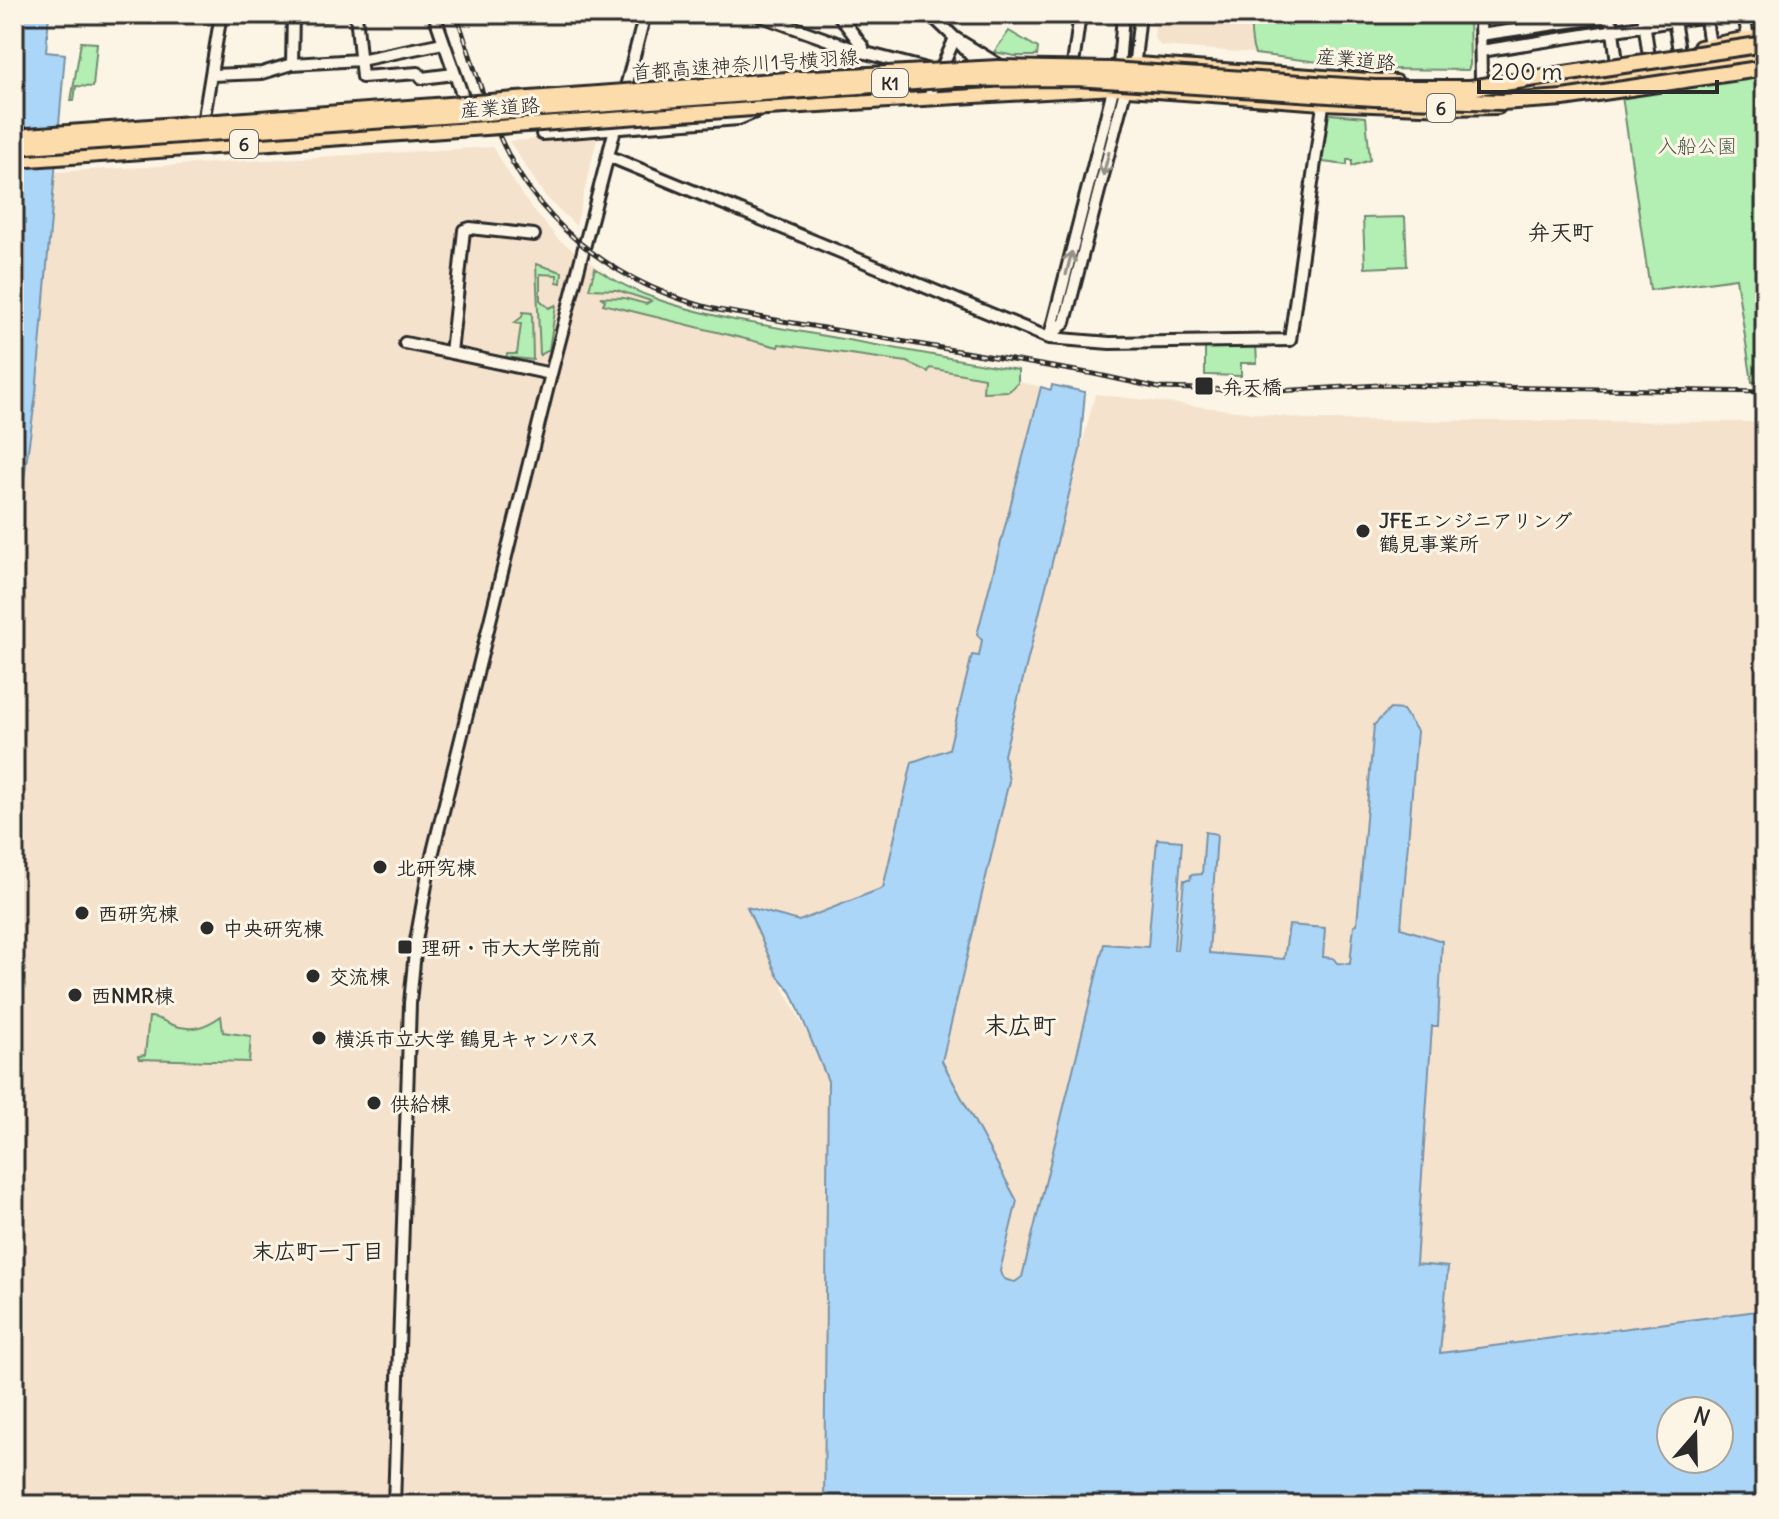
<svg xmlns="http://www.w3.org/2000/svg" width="1779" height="1519" font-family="Delius,'Klee One',sans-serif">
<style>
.built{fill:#f5e2cd}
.green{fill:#b3eeb3;stroke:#6f8c6f;stroke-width:2}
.water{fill:#acd6f8;stroke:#7892a6;stroke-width:2;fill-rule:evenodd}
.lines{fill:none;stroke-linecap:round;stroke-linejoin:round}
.minor-casing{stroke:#2b2b2b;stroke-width:16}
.major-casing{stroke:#2b2b2b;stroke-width:18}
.highway-casing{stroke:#2b2b2b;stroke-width:20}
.minor{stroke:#fcf5e5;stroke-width:10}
.major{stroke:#fddcac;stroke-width:12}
.highway{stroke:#fddcac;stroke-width:14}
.rail-casing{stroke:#2b2b2b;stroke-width:5}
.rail{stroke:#fcf5e5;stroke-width:2;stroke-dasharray:6;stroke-linecap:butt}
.major-bridge-casing{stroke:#2b2b2b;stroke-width:18;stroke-linecap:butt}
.highway-bridge-casing{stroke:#2b2b2b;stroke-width:20;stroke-linecap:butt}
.major-bridge{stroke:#fddcac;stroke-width:12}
.highway-bridge{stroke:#fddcac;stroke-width:14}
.oneway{stroke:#949088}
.poi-dot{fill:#2b2b2b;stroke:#fcf5e5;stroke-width:3}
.labels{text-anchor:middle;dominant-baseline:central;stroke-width:6;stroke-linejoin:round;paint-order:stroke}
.shield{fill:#fcf5e5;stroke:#6a6863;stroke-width:2}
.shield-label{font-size:18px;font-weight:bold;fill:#2b2b2b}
.street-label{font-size:20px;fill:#2b2b2b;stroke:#fcf5e5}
.park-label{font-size:20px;fill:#4d5c4d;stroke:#fcf5e5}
.poi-label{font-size:20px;font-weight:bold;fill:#2b2b2b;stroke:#fcf5e5;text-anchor:start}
.neighbourhood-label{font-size:22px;font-weight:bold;fill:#2b2b2b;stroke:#fcf5e5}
.quarter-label{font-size:24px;font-weight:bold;fill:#2b2b2b;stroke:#fcf5e5}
</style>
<rect width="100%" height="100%" fill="#fcf5e5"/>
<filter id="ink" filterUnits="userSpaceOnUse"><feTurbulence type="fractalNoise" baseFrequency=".0125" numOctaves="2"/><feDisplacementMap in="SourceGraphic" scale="16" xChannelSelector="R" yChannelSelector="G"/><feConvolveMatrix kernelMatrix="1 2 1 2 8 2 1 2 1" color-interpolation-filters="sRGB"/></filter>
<g filter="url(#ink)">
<path class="built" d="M1156 14H1250L1249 30 1253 53 1161 46 1154 38Z
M598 135 576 226 545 196 509 141Z
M493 147 523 197 558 239 625 287 647 297 724 321 941 364 1041 387 978 657 972 656 949 749 912 762 883 888 799 921 747 908 777 975 830 1078 826 1505H14V570L18 521 36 394 54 172Z
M1095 394 1313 420 1765 422V1310L1440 1354 1448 1267 1415 1265 1432 1025 1437 1026 1442 941 1401 928 1417 731 1357 925H1354L1350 965 1336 963 1323 957 1324 928 1289 925 1284 959 1209 953 1217 834 1206 832 1202 875 1184 880 1177 950H1174L1182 841 1157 840 1148 948 1104 944 1022 1277 1015 1282 1004 1280 1001 1276 1000 1271 1017 1201 942 1061 1009 781 1004 755Z"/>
<path class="green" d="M1251 14H1469L1470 65 1468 70 1374 69 1255 54C1251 46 1250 23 1251 14Z
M1009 31 1038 48 1037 56H1015L994 52Z
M81 42 97 43 93 87 76 86 74 101H71Z
M1765 61V382H1752L1736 278 1650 290 1621 89Z
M1330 114 1366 117 1370 160 1352 166V160H1347V165L1323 162 1320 159 1324 118Z
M1405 217 1407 266 1365 268 1363 218Z
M536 264 562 272 561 283 557 282V275L540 274V300L549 308 556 305 549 350 540 355Z
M595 268C639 298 682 308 734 320L1018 370V383L1009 391 983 392 984 378 930 368 928 372 907 362 779 344 778 347 603 304 605 300 600 297 624 298 646 304 651 301 617 290 589 289Z
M523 312 532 313 533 360 506 357 507 354H517L521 324 514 323 522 317Z
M1256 345 1257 363H1241V376L1205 375V347Z
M221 1016 223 1032 251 1036 249 1062 139 1059 138 1056 145 1055 149 1017C159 1017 164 1022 173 1025 191 1032 206 1027 221 1016Z"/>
<path class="water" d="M14 14H49L46 52 65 54 36 394 18 521 14 570Z
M1052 385 1085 392 1080 450 1004 755 1009 781 942 1061 1017 1201 1000 1271C1002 1280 1007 1280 1015 1282L1022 1277 1104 944 1148 947 1157 839 1182 841 1174 950H1177L1184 880H1190L1191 875 1202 874 1205 832 1217 834 1209 953 1284 959 1289 925 1325 928 1323 957 1333 958 1337 963 1350 964 1354 925 1357 924 1374 725 1390 709 1403 710 1417 731 1401 928 1442 941 1438 1026H1432L1416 1264 1448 1267 1440 1353 1765 1310V1498L1716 1505H824L828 1081 792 993 777 975 747 907 799 921 883 888 912 762 949 749 972 655 979 656 982 640 977 635 1041 387 1051 390ZM1671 1411H1719V1459H1671Z"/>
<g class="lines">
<defs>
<path id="minor" d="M239 14 293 16 331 14
M356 14 362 77 418 73 422 78 454 74
M434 14 463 97
M756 14 862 52 923 68
M838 14 863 47 862 52
M930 14 955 38 995 83 1012 93
M1480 14 1481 81
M1643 14 1649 57
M1673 14 1679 51
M1705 14 1710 45
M1744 14 1748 38
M1612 24 1617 62
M1480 35 1611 16
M1481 51 1705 16
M292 64 360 60 443 43
M1134 69 1140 14
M1072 72 1080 14
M212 75 262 73 292 64 293 14
M929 97 955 38 1001 66
M202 129 221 14
M542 134 739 119 758 111
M608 156 1049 338 1110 343 1290 340 1324 98
M1050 335 1119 66 1123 14
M1049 338 1065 322 1127 83
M405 343 551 374
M451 353 464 230 470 228 534 235
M394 1505 410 1003 416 941 429 868 551 374 645 14"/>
<path id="major" d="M1700 47 1765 35
M1116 66 1137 64 1396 82
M767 108 1114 88 1323 103 1446 108 1498 107
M14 161 429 132"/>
<path id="highway" d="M1477 91 1543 87 1765 53"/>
</defs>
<use href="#minor" class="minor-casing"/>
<use href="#major" class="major-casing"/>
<use href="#highway" class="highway-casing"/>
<use href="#minor" class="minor"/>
<use href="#major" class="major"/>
<use href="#highway" class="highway"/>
<defs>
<path id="rail" d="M456 14C472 58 484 104 504 146 545 233 626 288 718 310L1094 374 1159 388 1278 391 1380 385 1765 392"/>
</defs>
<use href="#rail" class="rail-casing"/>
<use href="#rail" class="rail"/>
<defs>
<path id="major-bridge" d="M429 132 767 108"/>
<path id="highway-bridge" d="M14 137 814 78 998 68 1111 70 1375 88H1470L1765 44
M14 147 956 79 1076 78 1374 98 1502 102 1563 98 1765 68"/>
</defs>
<use href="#major-bridge" class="major-bridge-casing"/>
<use href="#highway-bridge" class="highway-bridge-casing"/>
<use href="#major-bridge" class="major-bridge"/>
<use href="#highway-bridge" class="highway-bridge"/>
</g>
<defs><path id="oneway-shaft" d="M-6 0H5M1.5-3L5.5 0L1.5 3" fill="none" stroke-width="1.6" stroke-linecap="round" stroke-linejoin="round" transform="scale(2)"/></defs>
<g class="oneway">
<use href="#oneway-shaft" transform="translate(1106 164) rotate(104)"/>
<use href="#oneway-shaft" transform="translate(1069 263) rotate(-76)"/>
</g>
</g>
<g class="poi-dot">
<rect x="1194" y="376" width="20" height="20" rx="4"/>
<circle cx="1363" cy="531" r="8"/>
<circle cx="380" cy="867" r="8"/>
<circle cx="82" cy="913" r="8"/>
<circle cx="207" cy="928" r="8"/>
<rect x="397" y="939" width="16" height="16" rx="4"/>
<circle cx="313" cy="976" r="8"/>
<circle cx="75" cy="995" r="8"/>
<circle cx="319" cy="1038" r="8"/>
<circle cx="374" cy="1103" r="8"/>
</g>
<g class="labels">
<g class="shield">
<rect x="872" y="69" width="36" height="28" rx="6"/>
<rect x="1427" y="94" width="28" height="28" rx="6"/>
<rect x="230" y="130" width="28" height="28" rx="6"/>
</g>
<g class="shield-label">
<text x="890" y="83">K1</text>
<text x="1441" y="108">6</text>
<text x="244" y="144">6</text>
</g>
<g class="street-label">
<text transform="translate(1356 59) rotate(5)">産業道路</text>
<text transform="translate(745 64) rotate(-4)">首都高速神奈川1号横羽線</text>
<text transform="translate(500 107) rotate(-4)">産業道路</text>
</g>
<g class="park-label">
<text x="1697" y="145">入船公園</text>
</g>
<g class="poi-label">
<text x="1222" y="386">弁天橋</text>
<text x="1379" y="520">JFEエンジニアリング<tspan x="1379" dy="23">鶴見事業所</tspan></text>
<text x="396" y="867">北研究棟</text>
<text x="98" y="913">西研究棟</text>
<text x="223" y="928">中央研究棟</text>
<text x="421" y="947">理研・市大大学院前</text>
<text x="329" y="976">交流棟</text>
<text x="91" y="995">西NMR棟</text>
<text x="335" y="1038">横浜市立大学 鶴見キャンパス</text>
<text x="390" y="1103">供給棟</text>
</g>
<g class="neighbourhood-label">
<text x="1561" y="232">弁天町</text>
<text x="318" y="1251">末広町一丁目</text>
</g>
<g class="quarter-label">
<text x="1020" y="1025">末広町</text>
</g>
</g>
<rect width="1779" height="1519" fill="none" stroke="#fcf5e5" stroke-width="48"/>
<rect x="24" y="24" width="1731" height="1471" fill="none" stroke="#2b2b2b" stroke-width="3" filter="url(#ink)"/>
<g transform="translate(1695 1435) rotate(20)"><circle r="38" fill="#fcf5e5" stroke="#a8a49b" stroke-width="2"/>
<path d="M0-6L14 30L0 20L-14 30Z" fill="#2b2b2b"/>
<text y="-12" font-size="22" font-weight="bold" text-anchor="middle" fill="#2b2b2b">N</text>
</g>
<path d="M1479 80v12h238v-12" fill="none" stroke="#2b2b2b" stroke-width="4"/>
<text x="1491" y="80" font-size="24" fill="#2b2b2b" stroke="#fcf5e5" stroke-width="6" paint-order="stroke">200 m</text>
</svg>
